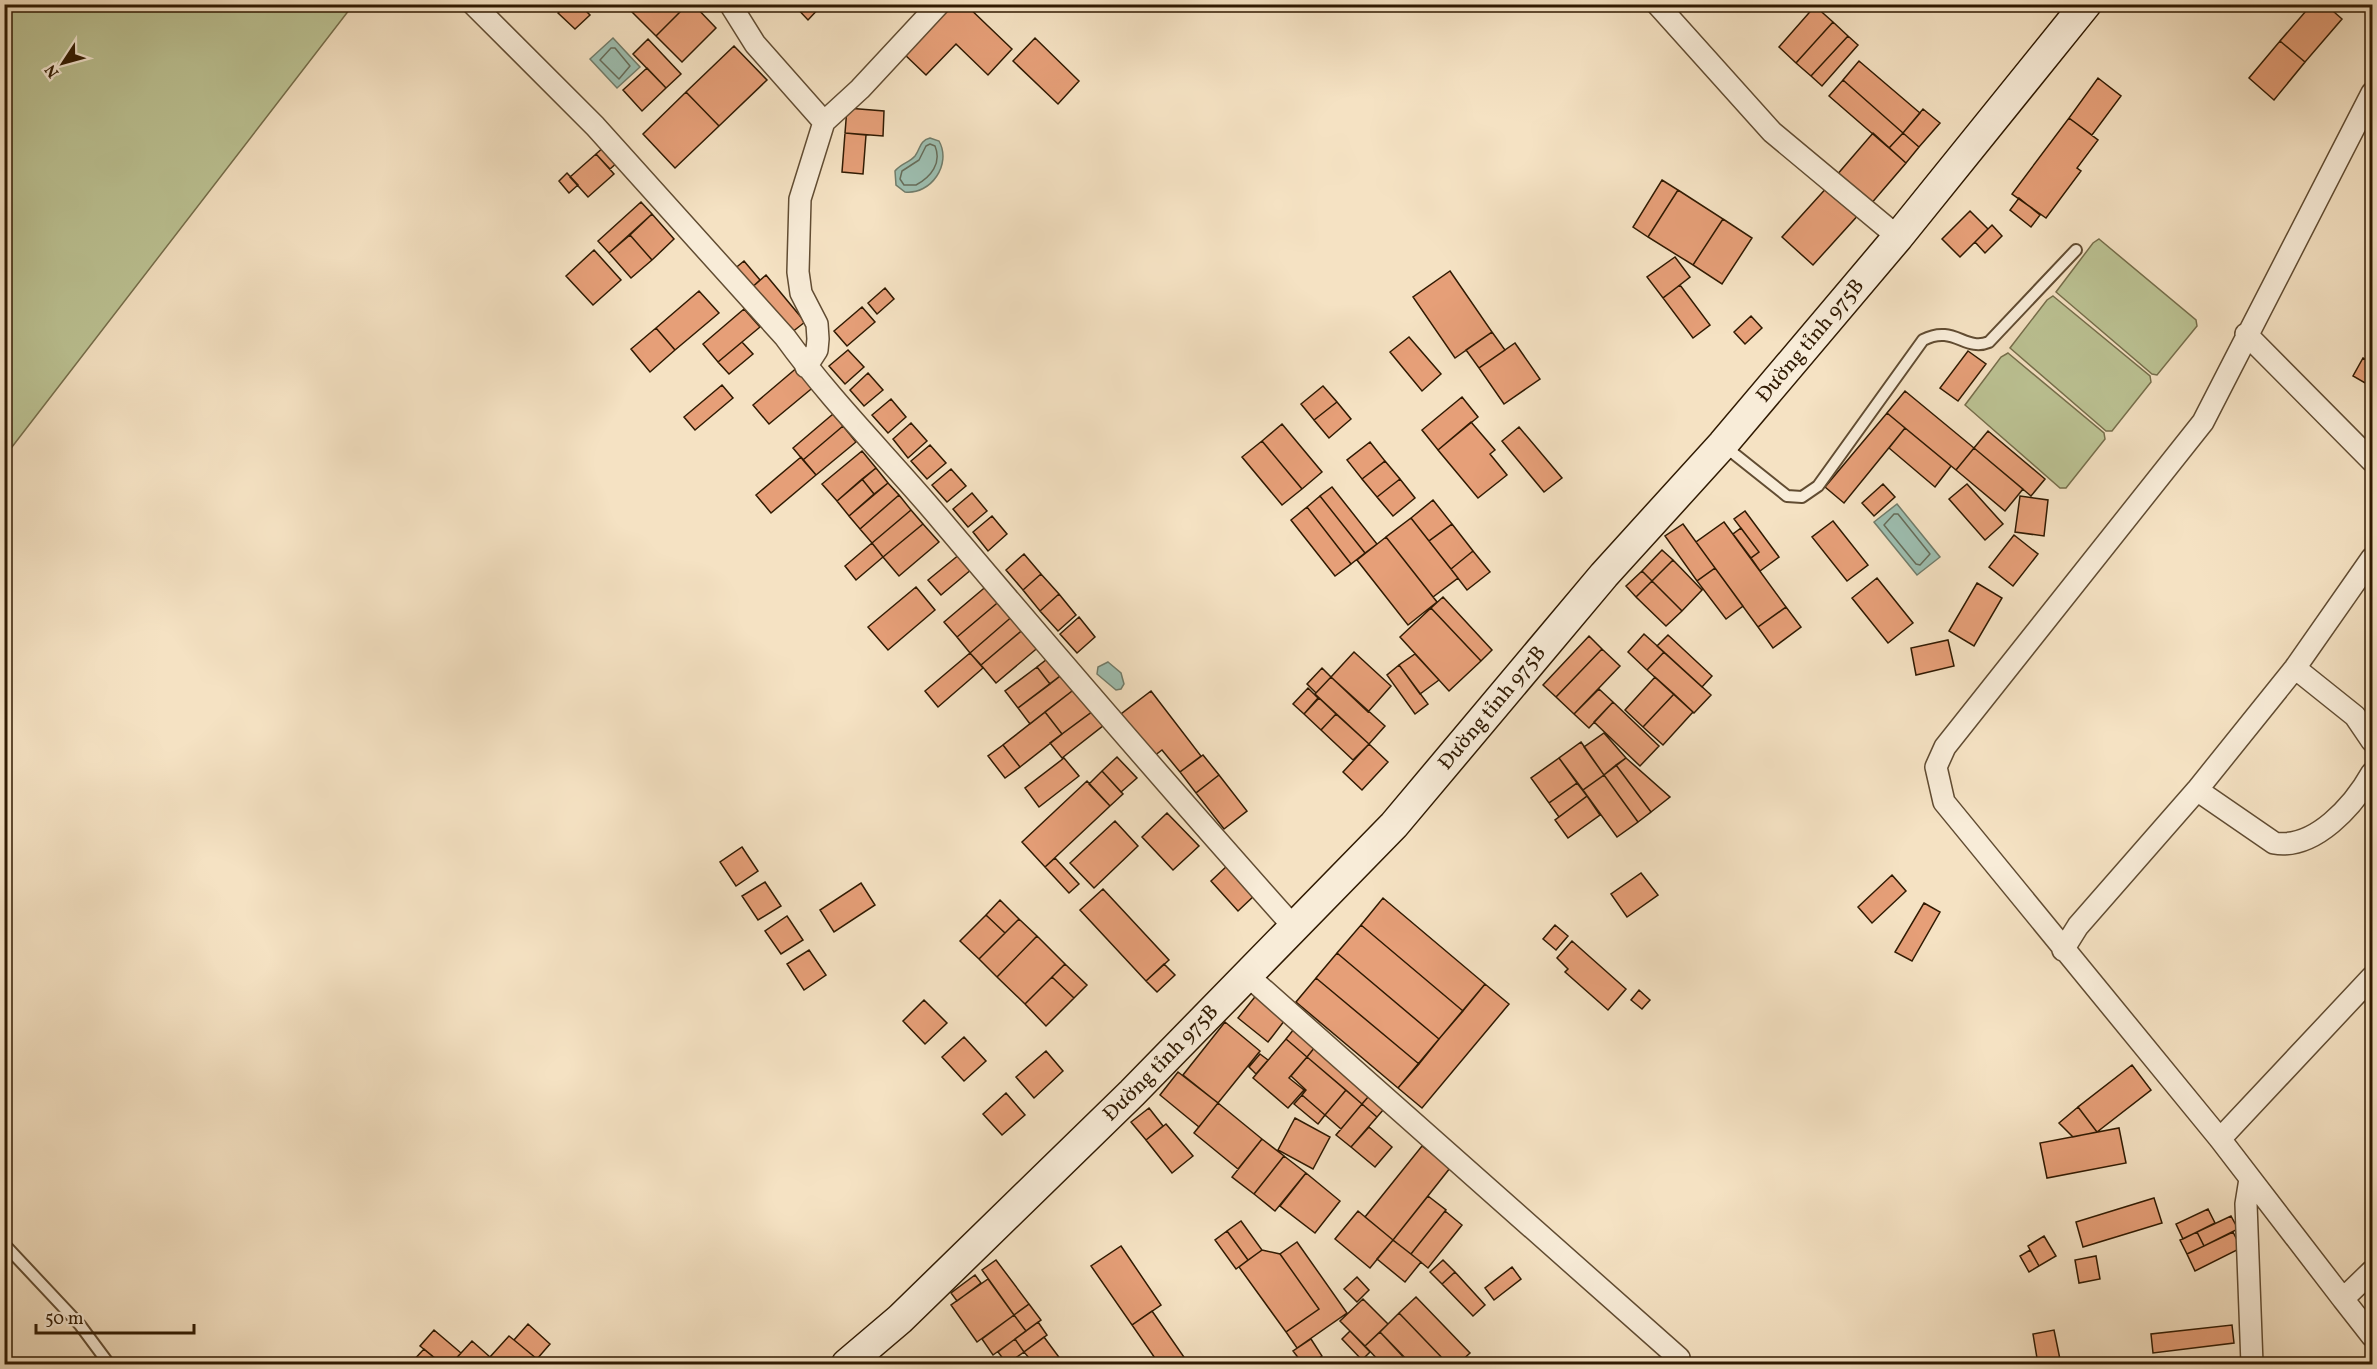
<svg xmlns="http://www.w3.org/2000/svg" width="2377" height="1369" font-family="Vollkorn,serif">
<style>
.green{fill:#bcc394;stroke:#766e4b;stroke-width:1.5}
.water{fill:#9dbeb0;stroke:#717c6a;stroke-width:1.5}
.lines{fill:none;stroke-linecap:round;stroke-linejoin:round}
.shore{stroke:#666c59;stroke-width:1.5}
.building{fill:#e69f78;stroke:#301a02;stroke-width:1.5}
.service-casing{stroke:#614c32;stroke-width:14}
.minor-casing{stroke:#614c32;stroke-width:24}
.secondary-casing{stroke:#301a02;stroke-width:33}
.service{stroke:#f8ecd8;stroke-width:10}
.minor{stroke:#f8ecd8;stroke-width:21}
.secondary{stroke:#f8ecd8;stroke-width:30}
.labels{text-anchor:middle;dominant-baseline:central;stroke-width:4.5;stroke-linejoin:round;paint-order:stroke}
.street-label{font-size:21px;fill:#301a02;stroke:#f8ecd8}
</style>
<rect width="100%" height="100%" fill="#f5e2c3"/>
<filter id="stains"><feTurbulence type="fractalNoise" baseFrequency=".00333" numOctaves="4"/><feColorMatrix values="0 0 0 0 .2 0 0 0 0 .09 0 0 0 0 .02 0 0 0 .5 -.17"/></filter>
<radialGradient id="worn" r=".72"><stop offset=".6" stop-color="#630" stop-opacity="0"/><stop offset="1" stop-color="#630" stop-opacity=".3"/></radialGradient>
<path class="green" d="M5 4 353 5 5 456 4 5Z
M2099 239 2196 320 2197 326 2157 375 2152 374 2056 292 2093 243Z
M2053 296 2150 376 2151 382 2112 431H2106L2010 348 2047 300Z
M2008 353 2104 433 2105 439 2066 488H2060L1965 405 2001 357Z"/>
<path class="water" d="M613 38 640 67 617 88 590 59Z
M930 138 939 141C952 164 931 195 905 192L896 185 895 171C901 163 909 163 915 156 921 148 919 141 930 138Z
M1897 504 1940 557 1917 575 1874 522Z
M1108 662 1121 673 1124 684 1121 689 1116 690 1097 674 1098 667Z"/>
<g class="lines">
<path class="shore" d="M611 48H615L630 66 619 79 600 60Z
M930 144 935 146C942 163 931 177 916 185H904L900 179 902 171 919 160 926 146Z
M1894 514H1898L1930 554 1920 565 1916 564 1884 525Z"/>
</g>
<path class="building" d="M567 4H579L590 15 575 29 558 13Z
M636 4H688L656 36 630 10Z
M688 4H693L716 28 682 62 656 36Z
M793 4H823L808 20Z
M948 4H965L1012 49 988 75 956 44 926 75 902 52Z
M2312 4H2325L2342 19 2305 62 2280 41Z
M1815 6 1833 22 1796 63 1779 47Z
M1833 22 1848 36 1811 76 1796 63Z
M1848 36 1858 45 1822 86 1811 76Z
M1035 38 1079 81 1058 104 1013 61Z
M648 39 681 74 666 88 633 54Z
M2280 41 2305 62 2274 100 2249 78Z
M734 46 767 80 719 126 686 92Z
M1859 61 1920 113 1903 133 1843 80Z
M647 68 666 88 642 111 623 90Z
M2098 78 2121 96 2092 135 2069 118Z
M1843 80 1903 133 1889 148 1829 96Z
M686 92 719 126 675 168 643 134Z
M847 108 884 111 883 136 845 133Z
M1923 109 1940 123 1919 147 1903 133Z
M2069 118 2098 140 2077 168 2081 171 2046 218 2012 194Z
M845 133 866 135 863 174 842 172Z
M1873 133 1906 163 1870 205 1836 176Z
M1903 133 1919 147 1906 163 1889 148Z
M605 146 619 161 610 169 596 154Z
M596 154 614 174 588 197 570 177Z
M567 173 578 185 569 193 559 181Z
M1662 180 1678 190 1648 237 1633 227Z
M1830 184 1861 212 1813 265 1782 237Z
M1678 190 1723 219 1693 265 1648 237Z
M2019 198 2040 215 2031 227 2010 210Z
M641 202 652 214 609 253 598 241Z
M1970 211 1988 229 1960 257 1942 239Z
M652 214 674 239 652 260 630 235Z
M1723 219 1752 238 1722 284 1693 265Z
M1992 225 2002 236 1985 253 1975 242Z
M630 235 652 260 631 278 609 253Z
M594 250 621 280 593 305 566 276Z
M1675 257 1690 277 1663 298 1647 277Z
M744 261 760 280 749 290 733 270Z
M1450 271 1492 332 1455 358 1413 297Z
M766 275 805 322 787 336 749 290Z
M1680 285 1710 325 1693 338 1663 298Z
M885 288 894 299 877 314 868 303Z
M699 291 719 313 675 350 656 328Z
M862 307 875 322 847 346 834 331Z
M744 309 760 327 718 362 703 344Z
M1751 316 1762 328 1745 344 1734 332Z
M656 328 675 350 650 372 631 349Z
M1492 332 1505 350 1479 368 1466 350Z
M1409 337 1441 374 1422 391 1390 352Z
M742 342 753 354 729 374 718 362Z
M1515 343 1540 379 1504 404 1479 368Z
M848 350 864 367 845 384 829 366Z
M1968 351 1986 364 1958 401 1940 388Z
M2363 358 2372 363V387L2353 376Z
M799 366 816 385 769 424 753 405Z
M868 373 883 390 864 406 850 390Z
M722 385 733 398 695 430 684 417Z
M1323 386 1337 402 1314 420 1301 404Z
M1905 391 1974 448 1956 470 1887 413Z
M1462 397 1478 417 1438 450 1422 430Z
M891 399 906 417 888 433 872 415Z
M1337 402 1351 419 1329 438 1314 420Z
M1887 413 1905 428 1844 503 1825 487Z
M833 414 843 426 803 460 793 448Z
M1471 422 1495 450 1490 454 1507 475 1478 498 1438 450Z
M911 423 927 441 908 458 893 439Z
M1282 424 1322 472 1302 489 1262 441Z
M843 426 856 442 816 475 803 460Z
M1519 427 1562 478 1544 492 1502 441Z
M1905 428 1951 466 1935 487 1889 448Z
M1988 431 2045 479 2031 496 1974 448Z
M1262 441 1302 489 1282 505 1242 457Z
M1370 442 1385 461 1362 479 1347 460Z
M930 445 946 463 927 479 911 461Z
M1974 448 2023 489 2005 511 1956 470Z
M862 451 876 468 837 501 822 484Z
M801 457 816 475 771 513 756 495Z
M1385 461 1400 479 1377 497 1362 479Z
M876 468 888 483 874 494 862 479Z
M951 469 966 486 947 502 932 485Z
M862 479 874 494 849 516 837 501Z
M1400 479 1415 498 1393 516 1377 497Z
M888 483 899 495 860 529 849 516Z
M1883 484 1895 497 1874 516 1862 503Z
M1967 484 2003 524 1985 540 1949 499Z
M1332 487 1377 544 1365 553 1320 496Z
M972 493 987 511 968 527 953 509Z
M899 495 911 510 872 543 860 529Z
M1320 496 1365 553 1351 564 1307 507Z
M2020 496 2048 500 2044 536 2015 532Z
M1433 500 1452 524 1429 541 1411 518Z
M1307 507 1351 564 1335 576 1291 520Z
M911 510 923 524 883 557 872 543Z
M1745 511 1779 557 1760 571 1751 558 1759 552 1734 519Z
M992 516 1007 534 988 551 973 532Z
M1411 518 1458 578 1433 597 1386 537Z
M1833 521 1868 565 1847 581 1812 537Z
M1724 522 1786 607 1758 627 1696 542Z
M923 524 939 542 899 576 883 557Z
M1452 524 1473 551 1451 569 1429 541Z
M1683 524 1715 568 1697 581 1665 536Z
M1741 528 1759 552 1751 558 1733 534Z
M2014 535 2038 554 2013 586 1989 567Z
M1386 537 1437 602 1408 625 1357 560Z
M872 543 883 557 856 580 845 566Z
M1662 550 1673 560 1652 581 1642 571Z
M1473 551 1490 572 1467 590 1451 569Z
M960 554 972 569 941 595 928 580Z
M1024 554 1041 574 1023 590 1006 570Z
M1673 560 1702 590 1682 611 1652 581Z
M1715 568 1743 606 1726 619 1697 581Z
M1642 571 1652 581 1636 597 1626 586Z
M1041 574 1059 594 1040 611 1023 590Z
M1877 578 1913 623 1888 643 1852 598Z
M1652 581 1682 611 1666 626 1636 597Z
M1977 583 2002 598 1974 646 1949 631Z
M989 584 1002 599 957 637 944 622Z
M916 587 935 610 888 650 868 627Z
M1059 594 1076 615 1058 631 1040 611Z
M1443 597 1492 650 1481 661 1431 608Z
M1002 599 1015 614 970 653 957 637Z
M1786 607 1801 627 1773 648 1758 627Z
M1431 608 1481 661 1449 691 1400 637Z
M1015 614 1026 627 981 665 970 653Z
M1079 617 1095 637 1077 653 1060 634Z
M1026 627 1041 645 996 683 981 665Z
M1644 634 1664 652 1647 670 1628 652Z
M1668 635 1712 676 1702 687 1657 646Z
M1589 636 1602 649 1556 697 1543 685Z
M1948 640 1954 666 1916 675 1911 648Z
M1602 649 1620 666 1574 714 1556 697Z
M1354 652 1391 686 1368 712 1331 677Z
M1664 652 1711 695 1694 713 1647 670Z
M970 653 983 668 938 707 925 691Z
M1415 654 1439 680 1420 694 1399 665Z
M1051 656 1064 673 1050 684 1037 667Z
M1399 665 1428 704 1415 714 1387 675Z
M1037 667 1050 684 1018 708 1005 691Z
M1322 668 1331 677 1316 693 1307 684Z
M1064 673 1076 688 1030 724 1018 708Z
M1331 677 1385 726 1369 744 1315 694Z
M1655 677 1674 694 1643 727 1625 710Z
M1076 688 1093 711 1062 734 1045 712Z
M1308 688 1318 698 1304 714 1293 704Z
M1599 689 1613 702 1589 728 1574 714Z
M1151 691 1201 756 1180 772 1162 750 1154 756 1121 714Z
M1674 694 1693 712 1663 745 1643 727Z
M1319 698 1336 714 1321 730 1304 714Z
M1613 702 1659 746 1640 766 1594 722Z
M1093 711 1104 725 1062 758 1050 743Z
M1045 712 1062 734 1020 767 1003 745Z
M1336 714 1369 744 1353 760 1321 730Z
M1604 733 1626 758 1604 775 1584 747Z
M1581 742 1604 775 1583 790 1559 758Z
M1369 744 1388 762 1362 790 1343 772Z
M1003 745 1020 767 1005 778 988 756Z
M1203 755 1219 775 1196 793 1180 772Z
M1117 757 1137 778 1121 792 1102 771Z
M1064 758 1079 776 1039 807 1025 788Z
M1559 758 1577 783 1549 803 1531 778Z
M1626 758 1670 797 1651 812 1616 765Z
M1616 765 1651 812 1638 822 1604 775Z
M1102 771 1123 794 1110 806 1089 784Z
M1219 775 1247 811 1224 829 1196 793Z
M1604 775 1638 822 1617 837 1583 790Z
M1087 781 1110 806 1045 867 1022 842Z
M1577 783 1587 796 1559 817 1549 803Z
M1587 796 1600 815 1568 838 1555 820Z
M1167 813 1199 846 1173 870 1142 837Z
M1115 821 1138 846 1094 888 1070 863Z
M742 847 758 871 736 886 720 862Z
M1055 858 1079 884 1069 893 1045 867Z
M1228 865 1256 894 1238 911 1211 881Z
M1641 873 1658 895 1627 917 1611 894Z
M1892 875 1906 891 1872 923 1858 907Z
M765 882 781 906 758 920 742 896Z
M861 883 875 905 834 932 820 910Z
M1103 889 1169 960 1146 981 1080 910Z
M1383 898 1485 984 1463 1011 1361 925Z
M1000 900 1019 919 1005 933 986 915Z
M1924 903 1940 912 1912 961 1895 952Z
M986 915 1005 933 979 959 960 941Z
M787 916 803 940 781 954 765 931Z
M1019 919 1037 936 997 977 979 959Z
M1361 925 1463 1011 1439 1039 1337 953Z
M1555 925 1568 936 1556 950 1543 939Z
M1037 936 1065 964 1025 1004 997 977Z
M1572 941 1626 989 1608 1010 1565 972 1568 969 1557 958Z
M809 950 826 975 804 990 787 964Z
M1337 953 1439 1039 1419 1064 1316 978Z
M1065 964 1087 985 1074 998 1052 977Z
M1164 964 1175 975 1157 992 1146 981Z
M1052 977 1074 998 1046 1026 1025 1004Z
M1316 978 1419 1064 1398 1088 1296 1002Z
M1485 984 1509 1004 1422 1108 1398 1088Z
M1639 990 1650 1000 1642 1009 1631 1000Z
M1258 993 1288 1016 1268 1042 1238 1018Z
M924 1000 947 1023 925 1044 903 1021Z
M1225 1022 1260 1051 1218 1103 1183 1075Z
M1298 1024 1319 1042 1307 1057 1286 1039Z
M964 1037 986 1061 964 1081 942 1057Z
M1286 1039 1307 1057 1289 1078 1304 1090 1288 1108 1253 1078Z
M1319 1042 1375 1089 1362 1104 1307 1057Z
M1046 1051 1063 1071 1034 1098 1016 1077Z
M1260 1054 1268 1060 1256 1074 1249 1067Z
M1307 1057 1346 1090 1325 1115 1302 1095 1306 1090 1291 1076Z
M2132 1065 2151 1090 2097 1132 2078 1107Z
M1178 1072 1218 1103 1199 1127 1160 1095Z
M1375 1089 1390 1102 1377 1117 1362 1104Z
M1346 1090 1362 1104 1341 1129 1325 1115Z
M1006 1093 1025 1115 1002 1135 983 1114Z
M1302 1095 1325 1115 1318 1124 1294 1104Z
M1218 1103 1262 1139 1238 1169 1194 1133Z
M1362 1104 1377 1117 1351 1147 1336 1135Z
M2078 1107 2097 1132 2073 1137 2059 1123Z
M1149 1108 1163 1126 1146 1140 1131 1122Z
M1295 1118 1330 1137 1313 1169 1278 1150Z
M1166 1124 1193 1156 1172 1173 1146 1140Z
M1369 1127 1392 1147 1375 1167 1351 1147Z
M2119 1128 2126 1163 2047 1178 2040 1143Z
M1262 1139 1284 1156 1254 1194 1232 1177Z
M1422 1146 1450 1168 1393 1240 1365 1217Z
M1284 1156 1306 1173 1275 1211 1254 1194Z
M1306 1173 1340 1201 1315 1233 1280 1206Z
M1428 1196 1446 1210 1411 1254 1393 1240Z
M2154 1198 2162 1223 2083 1247 2076 1222Z
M2208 1209 2215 1223 2183 1239 2176 1224Z
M1358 1211 1393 1240 1370 1268 1335 1239Z
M1445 1211 1462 1225 1428 1268 1411 1254Z
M2231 1216 2238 1229 2204 1246 2197 1232Z
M1241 1221 1262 1250 1248 1260 1227 1231Z
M1227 1231 1248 1260 1236 1269 1215 1240Z
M2197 1232 2204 1246 2187 1254 2180 1240Z
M2233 1232 2241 1248 2195 1271 2187 1254Z
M2044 1236 2056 1256 2039 1266 2028 1246Z
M1393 1240 1421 1262 1405 1282 1377 1259Z
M1297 1242 1347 1313 1297 1348 1286 1332 1319 1309 1280 1254Z
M1121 1246 1161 1305 1132 1325 1091 1266Z
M1262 1250 1280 1254 1319 1309 1286 1332 1239 1267Z
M2030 1250 2039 1266 2029 1272 2020 1256Z
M2096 1256 2100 1279 2079 1283 2075 1260Z
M996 1260 1029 1304 1014 1315 982 1270Z
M1443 1260 1455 1272 1442 1284 1430 1272Z
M1512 1267 1521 1279 1494 1300 1485 1288Z
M1455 1272 1485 1305 1473 1316 1442 1284Z
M975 1275 981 1283 957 1301 951 1293Z
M1357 1277 1369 1290 1357 1302 1344 1289Z
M988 1279 1014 1315 977 1342 951 1305Z
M1416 1297 1470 1353 1458 1364H1448L1399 1313Z
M1363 1299 1388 1324 1365 1346 1340 1321Z
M1029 1304 1041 1320 1026 1331 1014 1315Z
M1152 1311 1186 1360 1180 1364H1159L1132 1325Z
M1399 1313 1448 1364H1411L1380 1332Z
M1014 1315 1026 1331 993 1355 982 1339Z
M1038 1322 1047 1335 1024 1352 1015 1339Z
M528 1324 550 1344 537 1359 514 1340Z
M2232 1325 2234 1343 2153 1353 2151 1334Z
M434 1330 461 1353 451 1364H442L420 1346Z
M2054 1330 2061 1364H2038L2033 1334Z
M1350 1331 1370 1352 1362 1360 1342 1339Z
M1380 1332 1408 1362 1406 1364H1382L1365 1346Z
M509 1336 514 1340 543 1364H499L490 1357Z
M1044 1337 1064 1364H1034L1024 1352Z
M1015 1339 1024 1352 1007 1364 998 1352Z
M1311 1339 1322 1356 1310 1364H1303L1293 1351Z
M472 1341 490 1357 499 1364H451Z
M424 1349 442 1364H410Z"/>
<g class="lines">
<defs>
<path id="service" d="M1723 445 1787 496 1802 497 1818 486 1923 340C1954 324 1965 352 1989 342L2076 250
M4 1244 80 1325 109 1364"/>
<path id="minor" d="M473 4 595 126 785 337C832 402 890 459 941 520 1057 657 1174 793 1293 926
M730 4 755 44 824 122
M1657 4 1772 132 1898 237
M2246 334 2372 461
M806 367 817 350 818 339 817 324 801 293 798 272 800 199 824 122 860 89 939 4
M2295 668 2355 716 2372 741
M2197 790 2274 843C2315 850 2354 805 2372 773
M2063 950 2078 926 2197 790 2295 668 2372 558
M1247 975 1679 1358
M2220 1139 2372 977
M2250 1179 2246 1204 2252 1364
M2372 1271 2343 1299 2372 1336
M2343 1299 2220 1139 1944 802 1936 767 1945 747 2203 422 2372 93"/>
<g id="secondary">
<path id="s1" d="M847 1364 900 1319 1132 1093 1394 825 1604 575 1723 444 1898 237 2086 4"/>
</g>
</defs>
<use href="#service" class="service-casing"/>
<use href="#minor" class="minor-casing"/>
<use href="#secondary" class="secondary-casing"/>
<use href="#service" class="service"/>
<use href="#minor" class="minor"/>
<use href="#secondary" class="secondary"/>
</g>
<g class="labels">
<g class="street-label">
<text stroke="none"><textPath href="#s1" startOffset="1407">Đường tỉnh 975B</textPath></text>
<text stroke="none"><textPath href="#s1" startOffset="921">Đường tỉnh 975B</textPath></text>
<text stroke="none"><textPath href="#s1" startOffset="435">Đường tỉnh 975B</textPath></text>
</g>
</g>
<rect width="2377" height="1369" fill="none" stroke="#f5e2c3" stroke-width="24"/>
<rect x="6" y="6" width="2365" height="1357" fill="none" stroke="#301a02" stroke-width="3"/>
<rect x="12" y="12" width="2353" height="1345" fill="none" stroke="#301a02" stroke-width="1.5"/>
<g transform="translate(63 63) rotate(234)" stroke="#f8ecd8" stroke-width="4.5" paint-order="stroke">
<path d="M0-4.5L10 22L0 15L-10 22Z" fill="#301a02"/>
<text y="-9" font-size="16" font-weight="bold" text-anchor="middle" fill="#301a02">N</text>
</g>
<path d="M36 1324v9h158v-9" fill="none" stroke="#301a02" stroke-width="3"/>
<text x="45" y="1324" font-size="18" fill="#301a02" stroke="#f8ecd8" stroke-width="4.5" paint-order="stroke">50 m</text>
<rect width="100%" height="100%" filter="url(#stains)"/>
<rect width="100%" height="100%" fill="url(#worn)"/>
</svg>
